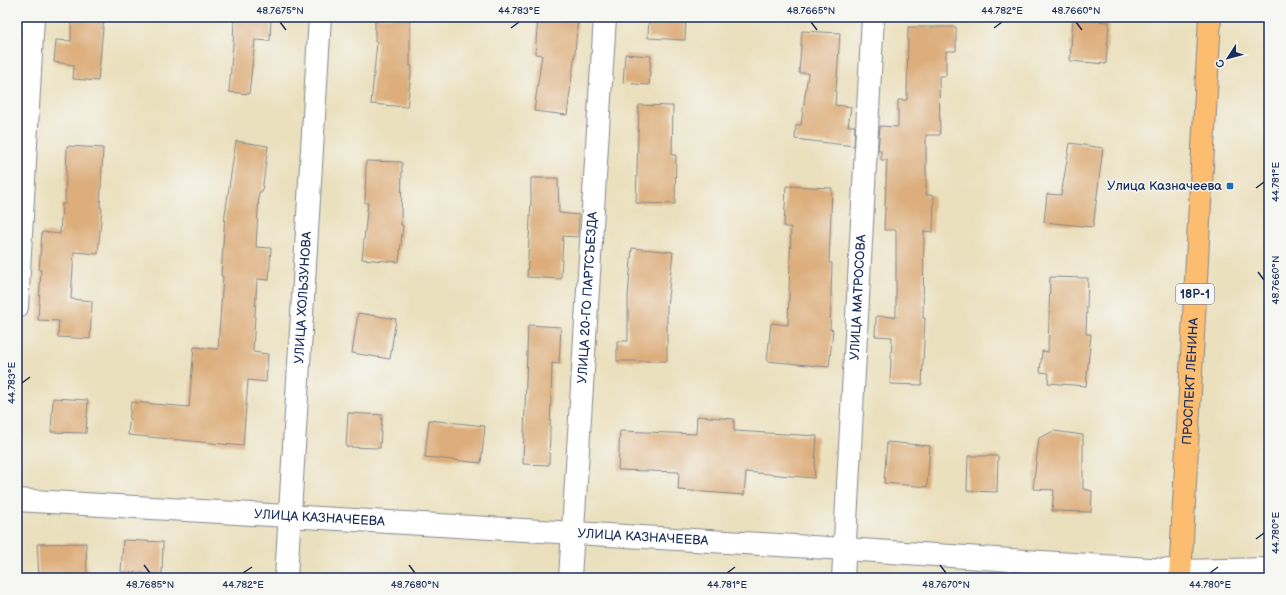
<svg xmlns="http://www.w3.org/2000/svg" width="1286" height="595" font-family="'Balsamiq Sans',sans-serif">
<style>
.building{fill:#ddae7b}
.lines{fill:none;stroke-linecap:round;stroke-linejoin:round}
.minor-casing{stroke:#83888e;stroke-width:24}
.primary-casing{stroke:#83888e;stroke-width:24}
.minor{stroke:#fff;stroke-width:22}
.primary{stroke:#fcbd6f;stroke-width:22}
.ticks{fill:none;stroke:#1b2f5e;stroke-width:1.5}
.poi-dot{fill:#1f6fb2;stroke:#f6f6f2;stroke-width:1.5}
.labels{text-anchor:middle;dominant-baseline:central;stroke-width:3;stroke-linejoin:round;paint-order:stroke}
.shield{fill:#f6f6f2;stroke:#5d6b8a;stroke-width:1}
.shield-label{font-size:12px;font-weight:bold;fill:#1b2f5e}
.poi-label{font-size:13px;fill:#1b2f5e;stroke:#f6f6f2;text-anchor:end}
.street-label{font-size:13px;fill:#1b2f5e;stroke:#f6f6f2}
.neatline{fill:none;stroke:#1b2f5e;stroke-width:1.5}
.ticks-label{font-size:10px;text-anchor:middle;fill:#1b2f5e}
</style>
<rect width="100%" height="100%" fill="#f6f6f2"/>
<filter id="ink" filterUnits="userSpaceOnUse"><feTurbulence type="fractalNoise" baseFrequency=".025" numOctaves="2"/><feDisplacementMap in="SourceGraphic" scale="8" xChannelSelector="R" yChannelSelector="G"/><feConvolveMatrix kernelMatrix="1 2 1 2 8 2 1 2 1" color-interpolation-filters="sRGB"/></filter>
<filter id="wash" filterUnits="userSpaceOnUse"><feTurbulence type="fractalNoise" baseFrequency=".012" numOctaves="4" result="noise"/><feDisplacementMap in="SourceGraphic" scale="16" xChannelSelector="R" yChannelSelector="G"/><feGaussianBlur stdDeviation="0.9" result="paint"/><feColorMatrix in="noise" values="0 0 0 0 0 0 0 0 0 0 0 0 0 0 0 0 0 1.4 0 .05"/><feComposite in="paint" operator="in"/></filter>
<g filter="url(#wash)">
<rect width="100%" height="100%" fill="#ebe0be"/>
<g id="blocks">
<path class="building" d="M71 17H104L98 81 73 79 74 65 54 62 56 40 71 41Z
M234 17H271L270 41 255 40 249 94 229 92 233 44Z
M375 17H410V66H412L407 107 371 104 377 42H375Z
M538 17H578L575 53 567 115 534 111 542 55 535 54Z
M649 17H686L685 40 648 38Z
M1073 19 1109 22 1106 64 1070 61Z
M908 27H956V51H946V76H939L940 135H926V195H934L933 232 924 231 923 318H925L922 385 890 384 892 337 875 336 876 316 896 317V230H884L887 160H881V150H878L880 126 898 127V100H907Z
M802 31 840 33 835 105 851 107 848 126H855L854 146 795 139 796 125H801L808 73H799Z
M625 54 651 56 649 85 623 83Z
M639 105 673 106 672 155H676L675 204 636 203Z
M236 141 268 146 262 192H259L256 247 271 248 269 280 257 279 253 352 268 354 266 382 248 380 243 446 128 435 131 402 189 407 194 347 218 349 223 276H221L225 214Z
M1070 143 1103 148 1093 227 1044 222 1047 194 1061 195Z
M67 146 103 148 100 207 102 208 98 254 74 252 71 299 92 301 90 339 58 337 59 321 38 320 41 270H39L42 232 60 234 62 204H65Z
M366 161 402 162 401 225H403L399 262 362 259 368 203H365Z
M531 178H558L559 213 579 215 578 237 563 236 561 279 527 277 531 200Z
M786 186 832 188 829 263H832L830 329 833 330 829 367 767 361 771 323 788 325 791 227H784Z
M632 248 673 252 667 306V361H617V341H628V296Z
M1050 277 1088 278 1086 334H1091L1086 386 1048 383 1049 373 1040 372 1042 351 1048 352Z
M358 313 396 319 390 359 352 353Z
M528 325 561 327 559 364 552 363 549 465 523 464Z
M53 398 88 400 86 433 51 432Z
M348 413 382 415 380 448 346 447Z
M697 416 734 419V431L817 436 814 478 746 472 744 495 678 490 679 472 618 470 620 431 696 434Z
M429 420 485 426 481 463 425 457Z
M1054 431 1083 435V489L1092 491 1091 512 1052 511 1054 490 1033 489 1039 438Z
M887 442 930 446 927 487 884 483Z
M968 456H998L997 492 967 491Z
M123 540 163 542 162 574 121 572Z
M86 543 87 578H39L37 544Z"/>
</g>
</g>
<g filter="url(#ink)">
<use href="#blocks" fill-opacity="0" stroke="#83888e" stroke-width="1"/>
<g class="lines">
<defs>
<g id="minor">
<path d="M17 307 33 17"/>
<path id="s1" d="M17 500 845 549 1180 571 1269 569"/>
<path id="s2" d="M286 578 320 17"/>
<path id="s3" d="M570 578 605 17"/>
<path id="s4" d="M843 578 873 17"/>
</g>
<g id="primary">
<path id="s5" d="M1180 578 1210 17"/>
</g>
</defs>
<use href="#minor" class="minor-casing"/>
<use href="#primary" class="primary-casing"/>
<use href="#minor" class="minor"/>
<use href="#primary" class="primary"/>
</g>
</g>
<path class="ticks" d="M280 22 286 30M811 22 817 30M1076 22 1082 30M511 28 519 22M994 28 1002 22M1256 188 1264 182M1258 272 1264 280M22 383 30 377M1256 539 1264 533M144 565 150 573M409 565 415 573M940 565 946 573M243 573 252 567M727 573 735 567M1210 573 1218 567"/>
<rect class="poi-dot" x="1226" y="182" width="8" height="8" rx="2"/>
<g class="labels">
<rect class="shield" x="1176" y="284" width="38" height="20" rx="3"/>
<g class="shield-label">
<text x="1195" y="294">18Р-1</text>
</g>
<g class="poi-label">
<text x="1222" y="186">Улица Казначеева</text>
</g>
<g class="street-label">
<text stroke="none"><textPath href="#s2" startOffset="281">УЛИЦА ХОЛЬЗУНОВА</textPath></text>
<text stroke="none"><textPath href="#s3" startOffset="281">УЛИЦА 20-ГО ПАРТСЪЕЗДА</textPath></text>
<text stroke="none"><textPath href="#s4" startOffset="281">УЛИЦА МАТРОСОВА</textPath></text>
<text stroke="none"><textPath href="#s5" startOffset="197">ПРОСПЕКТ ЛЕНИНА</textPath></text>
<text stroke="none"><textPath href="#s1" startOffset="303">УЛИЦА КАЗНАЧЕЕВА</textPath></text>
<text stroke="none"><textPath href="#s1" startOffset="627">УЛИЦА КАЗНАЧЕЕВА</textPath></text>
</g>
</g>
<rect width="1286" height="595" fill="none" stroke="#f6f6f2" stroke-width="44"/>
<g transform="translate(1228 58) rotate(234)" stroke="#f6f6f2" stroke-width="3" paint-order="stroke">
<path d="M0-3L7 15L0 10L-7 15Z" fill="#1b2f5e"/>
<text y="-6" font-size="11" font-weight="bold" text-anchor="middle" fill="#1b2f5e">С</text>
</g>
<rect x="22" y="22" width="1242" height="551" class="neatline"/>
<g class="ticks-label">
<text x="280" y="14">48.7675°N</text>
<text x="519" y="14">44.783°E</text>
<text x="811" y="14">48.7665°N</text>
<text x="1002" y="14">44.782°E</text>
<text x="1076" y="14">48.7660°N</text>
<text transform="translate(1275 182) rotate(-90)" y="4">44.781°E</text>
<text transform="translate(1275 280) rotate(-90)" y="4">48.7660°N</text>
<text transform="translate(11 383) rotate(-90)" y="4">44.783°E</text>
<text transform="translate(1275 533) rotate(-90)" y="4">44.780°E</text>
<text x="150" y="588">48.7685°N</text>
<text x="243" y="588">44.782°E</text>
<text x="415" y="588">48.7680°N</text>
<text x="727" y="588">44.781°E</text>
<text x="946" y="588">48.7670°N</text>
<text x="1210" y="588">44.780°E</text>
</g>
</svg>
